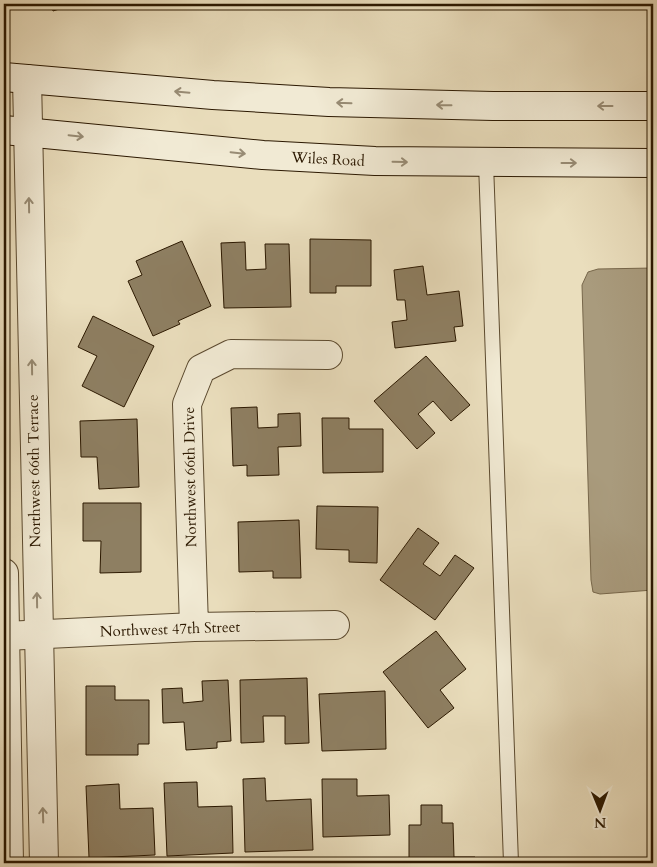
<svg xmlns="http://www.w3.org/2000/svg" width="657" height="867" font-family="Cardo,serif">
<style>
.water{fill:#a99b7d;stroke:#77674b}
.building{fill:#8e7f62;stroke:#2b1800}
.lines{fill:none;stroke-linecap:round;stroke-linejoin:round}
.service-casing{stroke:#5b4a2f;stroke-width:16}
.minor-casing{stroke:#5b4a2f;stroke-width:30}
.tertiary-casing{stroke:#5b4a2f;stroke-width:30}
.secondary-casing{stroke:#2b1800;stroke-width:30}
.service{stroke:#f1ead4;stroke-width:14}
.minor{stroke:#f1ead4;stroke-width:28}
.tertiary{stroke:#f1ead4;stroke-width:28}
.secondary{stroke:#f1ead4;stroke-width:28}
.oneway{stroke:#988c75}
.labels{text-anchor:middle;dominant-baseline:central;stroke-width:4;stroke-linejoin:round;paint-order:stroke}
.street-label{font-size:15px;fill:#2b1800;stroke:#f1ead4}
</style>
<rect width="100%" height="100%" fill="#eadebd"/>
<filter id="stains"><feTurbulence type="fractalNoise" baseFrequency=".004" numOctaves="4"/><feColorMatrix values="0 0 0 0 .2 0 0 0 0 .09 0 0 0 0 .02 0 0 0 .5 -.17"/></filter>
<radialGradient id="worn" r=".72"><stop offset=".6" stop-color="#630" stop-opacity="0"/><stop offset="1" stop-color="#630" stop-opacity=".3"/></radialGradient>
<path class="water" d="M653 268V590L600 594 593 592 591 580 582 285 588 272 598 269Z"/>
<path class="building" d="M51 4H75L53 11Z
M310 239 371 240V286H336V293H310Z
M182 241 211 306 178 321 180 324 153 336 128 281 142 275 136 261Z
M245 242 246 270 266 269 265 244H289L291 307 224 308 221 243Z
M423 266 427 295 459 291 463 326 454 327 456 341 395 348 392 322 407 320 405 300H397L394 270Z
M93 316 154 346 124 407 82 386 97 356 78 347Z
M426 356 470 405 451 421 433 401 418 414 435 433 417 449 374 401Z
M257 407 258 428 278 427V414L300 413 301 446 278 447 279 475 247 476V465L233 466 231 408Z
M322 418H349V429H383V472L323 473Z
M137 419 139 487 99 489 97 457H81L80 421Z
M83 503H141V572L100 573 101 541H83Z
M317 506 378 507 377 563 349 562V550L316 549Z
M299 520 301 578H273V571L239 572 238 522Z
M418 528 439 543 423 564 440 576 455 555 474 568 435 620 380 580Z
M436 631 466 669 440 690 454 708 428 728 383 672Z
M307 678 309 743 285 744V716H263L264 742 241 743 240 680Z
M228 680 231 741 217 742V748L186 750 184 722 163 723 162 689 182 688 183 703 203 701 202 681Z
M86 686H115V700H149V744H138V755H86Z
M385 691 386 749 322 751 319 694Z
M265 778 266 801 311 799 313 850 245 852 243 779Z
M322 779H357V796L389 795 390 835 323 837Z
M197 782 198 807 232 806 233 853 167 856 164 783Z
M119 784 120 809 153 808 155 855 89 858 86 786Z
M421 805H442V823H453L454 857H475L476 863H409V825H421Z"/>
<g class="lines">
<defs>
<path id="service" d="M486 163 511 863"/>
<path id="minor" d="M194 627 187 404 201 369 231 354 328 355
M5 636 194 627 335 625"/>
<path id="tertiary" d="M27 79 44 863
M4 573 9 863"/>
<path id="secondary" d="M4 77 213 95 329 102 493 106H653
M4 130 263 155 375 161 653 163"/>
</defs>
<use href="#service" class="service-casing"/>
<use href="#minor" class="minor-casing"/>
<use href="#tertiary" class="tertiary-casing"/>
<use href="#secondary" class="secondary-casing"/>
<use href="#service" class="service"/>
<use href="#minor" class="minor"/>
<use href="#tertiary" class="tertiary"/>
<use href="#secondary" class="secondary"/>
</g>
<defs><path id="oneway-shaft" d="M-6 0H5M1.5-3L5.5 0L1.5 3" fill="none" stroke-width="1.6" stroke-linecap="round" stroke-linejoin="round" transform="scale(1.25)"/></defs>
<g class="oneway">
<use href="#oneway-shaft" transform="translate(182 92) rotate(-175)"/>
<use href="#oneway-shaft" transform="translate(344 103) rotate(-178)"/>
<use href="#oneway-shaft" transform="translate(444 105) rotate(-179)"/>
<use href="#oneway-shaft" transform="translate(605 106) rotate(180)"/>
<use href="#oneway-shaft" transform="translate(76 136) rotate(6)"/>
<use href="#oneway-shaft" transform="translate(238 153) rotate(6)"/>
<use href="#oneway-shaft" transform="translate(400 162) rotate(1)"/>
<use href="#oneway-shaft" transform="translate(569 163)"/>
<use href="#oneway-shaft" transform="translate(29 205) rotate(-91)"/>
<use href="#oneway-shaft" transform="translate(32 367) rotate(-91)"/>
<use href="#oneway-shaft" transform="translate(37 600) rotate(-91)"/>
<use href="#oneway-shaft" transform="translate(43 815) rotate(-92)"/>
</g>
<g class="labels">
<g class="street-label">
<text transform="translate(328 159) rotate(3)">Wiles Road</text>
<text transform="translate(34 471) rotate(-91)">Northwest 66th Terrace</text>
<text transform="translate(190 477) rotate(-91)">Northwest 66th Drive</text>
<text transform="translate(170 629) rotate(-2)">Northwest 47th Street</text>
</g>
</g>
<rect width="657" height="867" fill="none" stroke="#eadebd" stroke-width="20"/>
<rect x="5" y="5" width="647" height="857" fill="none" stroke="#2b1800" stroke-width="2.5"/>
<rect x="10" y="10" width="637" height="847" fill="none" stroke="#2b1800"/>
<g transform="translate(600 810) rotate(179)" stroke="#f1ead4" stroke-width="4" paint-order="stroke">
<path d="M0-4L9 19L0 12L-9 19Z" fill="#2b1800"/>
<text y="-8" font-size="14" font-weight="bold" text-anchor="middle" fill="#2b1800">N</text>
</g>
<rect width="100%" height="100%" filter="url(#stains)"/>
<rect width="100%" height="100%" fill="url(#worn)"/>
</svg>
